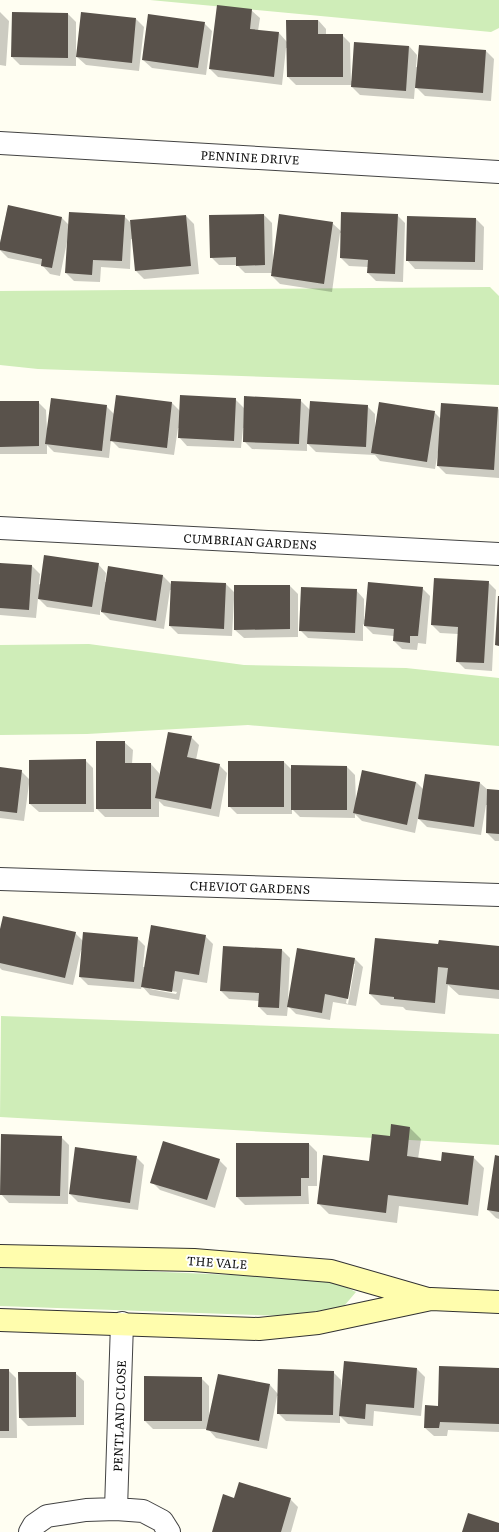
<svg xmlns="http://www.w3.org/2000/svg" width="499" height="1532" font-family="Literata,serif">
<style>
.green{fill:#cfedb8}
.shadow{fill:#0003;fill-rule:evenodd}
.building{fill:#59524b}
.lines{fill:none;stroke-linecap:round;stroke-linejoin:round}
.street-casing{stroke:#434343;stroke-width:24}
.secondary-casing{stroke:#323232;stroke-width:24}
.street{stroke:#fff;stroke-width:22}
.secondary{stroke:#fffdad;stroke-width:22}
.labels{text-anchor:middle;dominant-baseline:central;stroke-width:4;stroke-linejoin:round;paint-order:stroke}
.street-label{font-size:12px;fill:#101010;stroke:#fff}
</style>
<rect width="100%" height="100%" fill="#fffef2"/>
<path class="green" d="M150 0H499V28L491 32Z
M490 287 499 296V385L38 369 0 365V291Z
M89 644 244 665 406 668 499 678V746L248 725 87 734 0 735V645Z
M1 1016 499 1034V1145L0 1117Z
M0 1265 329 1279 356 1292 338 1313 284 1316 0 1306Z"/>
<path class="shadow" d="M251 10 260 18 258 31 279 33 287 42 318 20 326 29V35H342L350 43 351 81 409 46 417 55 416 67H418L486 51 494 59 491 101 425 96 415 86 414 99 360 95 352 87V85H296L288 77 287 48H286L282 85 218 77 210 69Z
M0 12 9 21 6 66 0 65Z
M68 14 76 22V66L20 65 12 57Z
M136 19 144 27 139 71 86 65 77 57Z
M204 23 212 31 206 75 152 68 143 60Z
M8 207 62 218 69 225 124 216 131 223 186 216 194 224 199 274 144 279 136 271 133 239H131L130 269 101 267 100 282 74 281 66 273 68 243 67 242 60 276 50 274 42 265 8 258 0 250V286V239V243Z
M264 215 272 223 273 261H274L332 223 342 232 397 215 405 223 403 282 376 281 368 273V267L349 266 341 258 342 233H340L332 292 280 284 272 276V273H245L237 265H219L211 257Z
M476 219 484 227 483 270 415 269 407 260Z
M117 396 172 403 180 411 235 399 245 409 300 400 310 410 367 406 375 414V427H376L434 412 441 419 498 408 499 410V478L446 474 438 466 439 452H438L435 469 380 461 375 455 316 452 307 443V451L252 449 244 441V428H243L241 448 187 446 179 437 180 428H178L174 455 119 448 111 440 109 458 54 452 47 445V454H0V402H38L46 410 47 430H48L106 406 114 414Z
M0 564 32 566 40 574 39 584 41 585 98 564 106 573 105 582H107L109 567 163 576 172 585 226 584 235 593 290 586 298 594V637L244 638 235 630V600H234L232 636 178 634 170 626 172 590H170L164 629 110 620 100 610V615L47 607 38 598 36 618 0 615Z
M488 582 496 590 492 671 465 669 457 661 458 634 440 633 432 625Z
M422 588 430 596 426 644 418 643 417 650 402 649 394 641V636L373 634 363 624V641L308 638 300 630 356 590 364 599V619L365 620Z
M191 737 199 745 196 760 219 765 227 773 219 817 164 806 159 801V817H105L97 809 124 742 133 750 132 764H151L159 773 160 779Z
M85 760 93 768 94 812H39L30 804V784H29L24 821 0 818V768L21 771 30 780Z
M284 762 292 770V766L347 767 355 775 356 803 416 782 424 790 426 775 480 783 488 790 499 791V841H495L487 833V805H486L481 835 427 827 418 818 415 833 362 821 355 814V818L300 817 292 809V814H237L229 806Z
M75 933 83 941 137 938 145 946 143 967H145L205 936 213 944 207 983 183 979 179 1000 150 995 142 986 141 989 88 985 80 977 82 950H81L73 985 2 970 0 968V934ZM150 987 177 992 176 994 150 989Z
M439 945 499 947V999L459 995 448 985 445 1014 406 1010 403 1007 381 1005 370 994Z
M298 949 355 959 363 967 356 1006 333 1002 330 1020 296 1014 288 1006 287 1016 267 1015 259 1007V1001L229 999 221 991 282 950 290 958 288 1000H289ZM353 964H355L348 1004 346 1003Z
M410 1128 421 1139 418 1159 442 1162 473 1157 484 1168 478 1216 399 1206 397 1223 329 1214 318 1203 370 1162Z
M61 1137 69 1145 68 1204 9 1203 1 1194Z
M309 1144 317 1152V1186H308L309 1204 245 1205 237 1197Z
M136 1157 144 1165 138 1210 78 1202 70 1194Z
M499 1157V1219L496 1218 488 1210Z
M219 1160 227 1168 215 1208 160 1190 152 1182Z
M417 1369 425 1377 421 1416 374 1411 373 1426 348 1424 340 1416V1423L286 1421 278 1413V1396H277L267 1449 216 1438 208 1429H153L145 1421 201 1378 209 1386V1415L270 1385 278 1394 333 1372 341 1380V1390H343Z
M499 1369V1432L448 1430 447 1436H434L425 1428 439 1407Z
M0 1370H8L16 1378 17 1438H0Z
M75 1373 84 1381V1425L28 1426 20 1418Z
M235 1499H290L298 1507 291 1532H213Z"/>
<path class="building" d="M217 5 252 9 250 29 279 32 274 77 209 69Z
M12 12 68 13V58L11 57Z
M81 12 136 18 132 63 76 57Z
M148 14 205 22 198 68 142 60Z
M286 20H318V34H343V77H287Z
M354 42 409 46 406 91 351 87Z
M419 45 486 50 483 93 415 88Z
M8 205 62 217 52 268 41 266 42 259 0 250V243Z
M69 212 125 215 122 261 93 260 92 275 65 273Z
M341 212 398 214 395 274 367 273 368 260 340 258Z
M264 214 265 265 236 266V257L210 258 209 215Z
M279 214 333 222 324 284 271 276Z
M186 215 191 266 135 271 130 220Z
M407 216 476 218 475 262 406 261Z
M116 395 172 402 167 448 110 441Z
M180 395 236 398 234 441 178 438Z
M244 396 301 399 299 444 243 442Z
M51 398 107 405 102 451 45 444Z
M0 401H39V446L0 447Z
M310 401 368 405 366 447 307 444Z
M379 402 435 411 427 462 371 453Z
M441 403 498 407 494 470 437 466Z
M44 555 99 563 92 607 38 599Z
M0 563 32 565 29 610 0 608Z
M108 566 163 575 156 621 101 612Z
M434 578 489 581 484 663 456 662 458 627 431 625Z
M171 581 226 583 224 629 169 626Z
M368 582 423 587 418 636H410V643L393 641 394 629 364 626Z
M234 585H290V629L234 630Z
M301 587 357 589 355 633 299 631Z
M498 596H499V646L495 645Z
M168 732 192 736 187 757 220 764 211 809 155 798Z
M96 741H125V763H151V809H96Z
M86 759V804H29V760Z
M228 761H284V807H228Z
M291 765 347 766V810H291Z
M0 767 22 770 17 813 0 811Z
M362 770 416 782 407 825 353 813Z
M425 774 480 782 474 827 418 819Z
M487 789 499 790V834L486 833Z
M3 916 76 932 65 978 0 963V929Z
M151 925 206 935 199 975 175 971 172 992 141 987Z
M83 932 138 937 134 982 79 977Z
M375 938 438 944 439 940 499 946V990L446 984 448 968 438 967 435 1003 394 999V997L369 994Z
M223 946 282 949 279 1008 258 1007 259 993 220 991Z
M297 948 355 958 348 999 325 994 322 1013 287 1007Z
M391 1124 410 1127 407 1156 441 1161 442 1152 474 1156 468 1205 388 1195 386 1213 317 1204 323 1155 369 1161 372 1134 390 1136Z
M1 1134 62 1136 60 1196 0 1195Z
M163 1141 220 1159 207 1200 150 1183Z
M236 1143H309V1178H301V1196L236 1197Z
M75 1147 137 1156 130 1203 69 1194Z
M495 1155 499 1156V1212L487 1210Z
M344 1361 417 1368 414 1408 366 1404 365 1419 339 1416Z
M439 1366 499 1368V1424L440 1422 439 1428H424L425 1405 438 1406Z
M0 1369H9V1431H0Z
M278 1369 334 1371 333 1415 277 1414Z
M18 1372H76V1417L19 1418Z
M218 1374 270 1384 259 1441 206 1430Z
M144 1376 202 1377V1421H144Z
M239 1482 291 1498 281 1532H212L223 1494 234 1498Z
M468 1513 499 1523V1532H462Z"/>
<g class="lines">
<defs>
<path id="street" d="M0 143 499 172
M0 528 499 554
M0 879 499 895
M116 1509 122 1323
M30 1532 34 1525 47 1516 86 1510 116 1509 143 1511 162 1521 169 1532"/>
<path id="secondary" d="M0 1256 194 1260 331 1271 428 1299
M0 1320 259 1329 318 1323 431 1299 499 1302"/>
</defs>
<use href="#street" class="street-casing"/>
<use href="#secondary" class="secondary-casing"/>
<use href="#street" class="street"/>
<use href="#secondary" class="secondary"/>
</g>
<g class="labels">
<g class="street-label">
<text transform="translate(250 157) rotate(3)">PENNINE DRIVE</text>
<text transform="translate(250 541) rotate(3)">CUMBRIAN GARDENS</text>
<text transform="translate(250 887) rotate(2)">CHEVIOT GARDENS</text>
<text transform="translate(217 1262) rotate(4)">THE VALE</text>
<text transform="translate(119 1416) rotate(-88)">PENTLAND CLOSE</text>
</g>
</g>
</svg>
